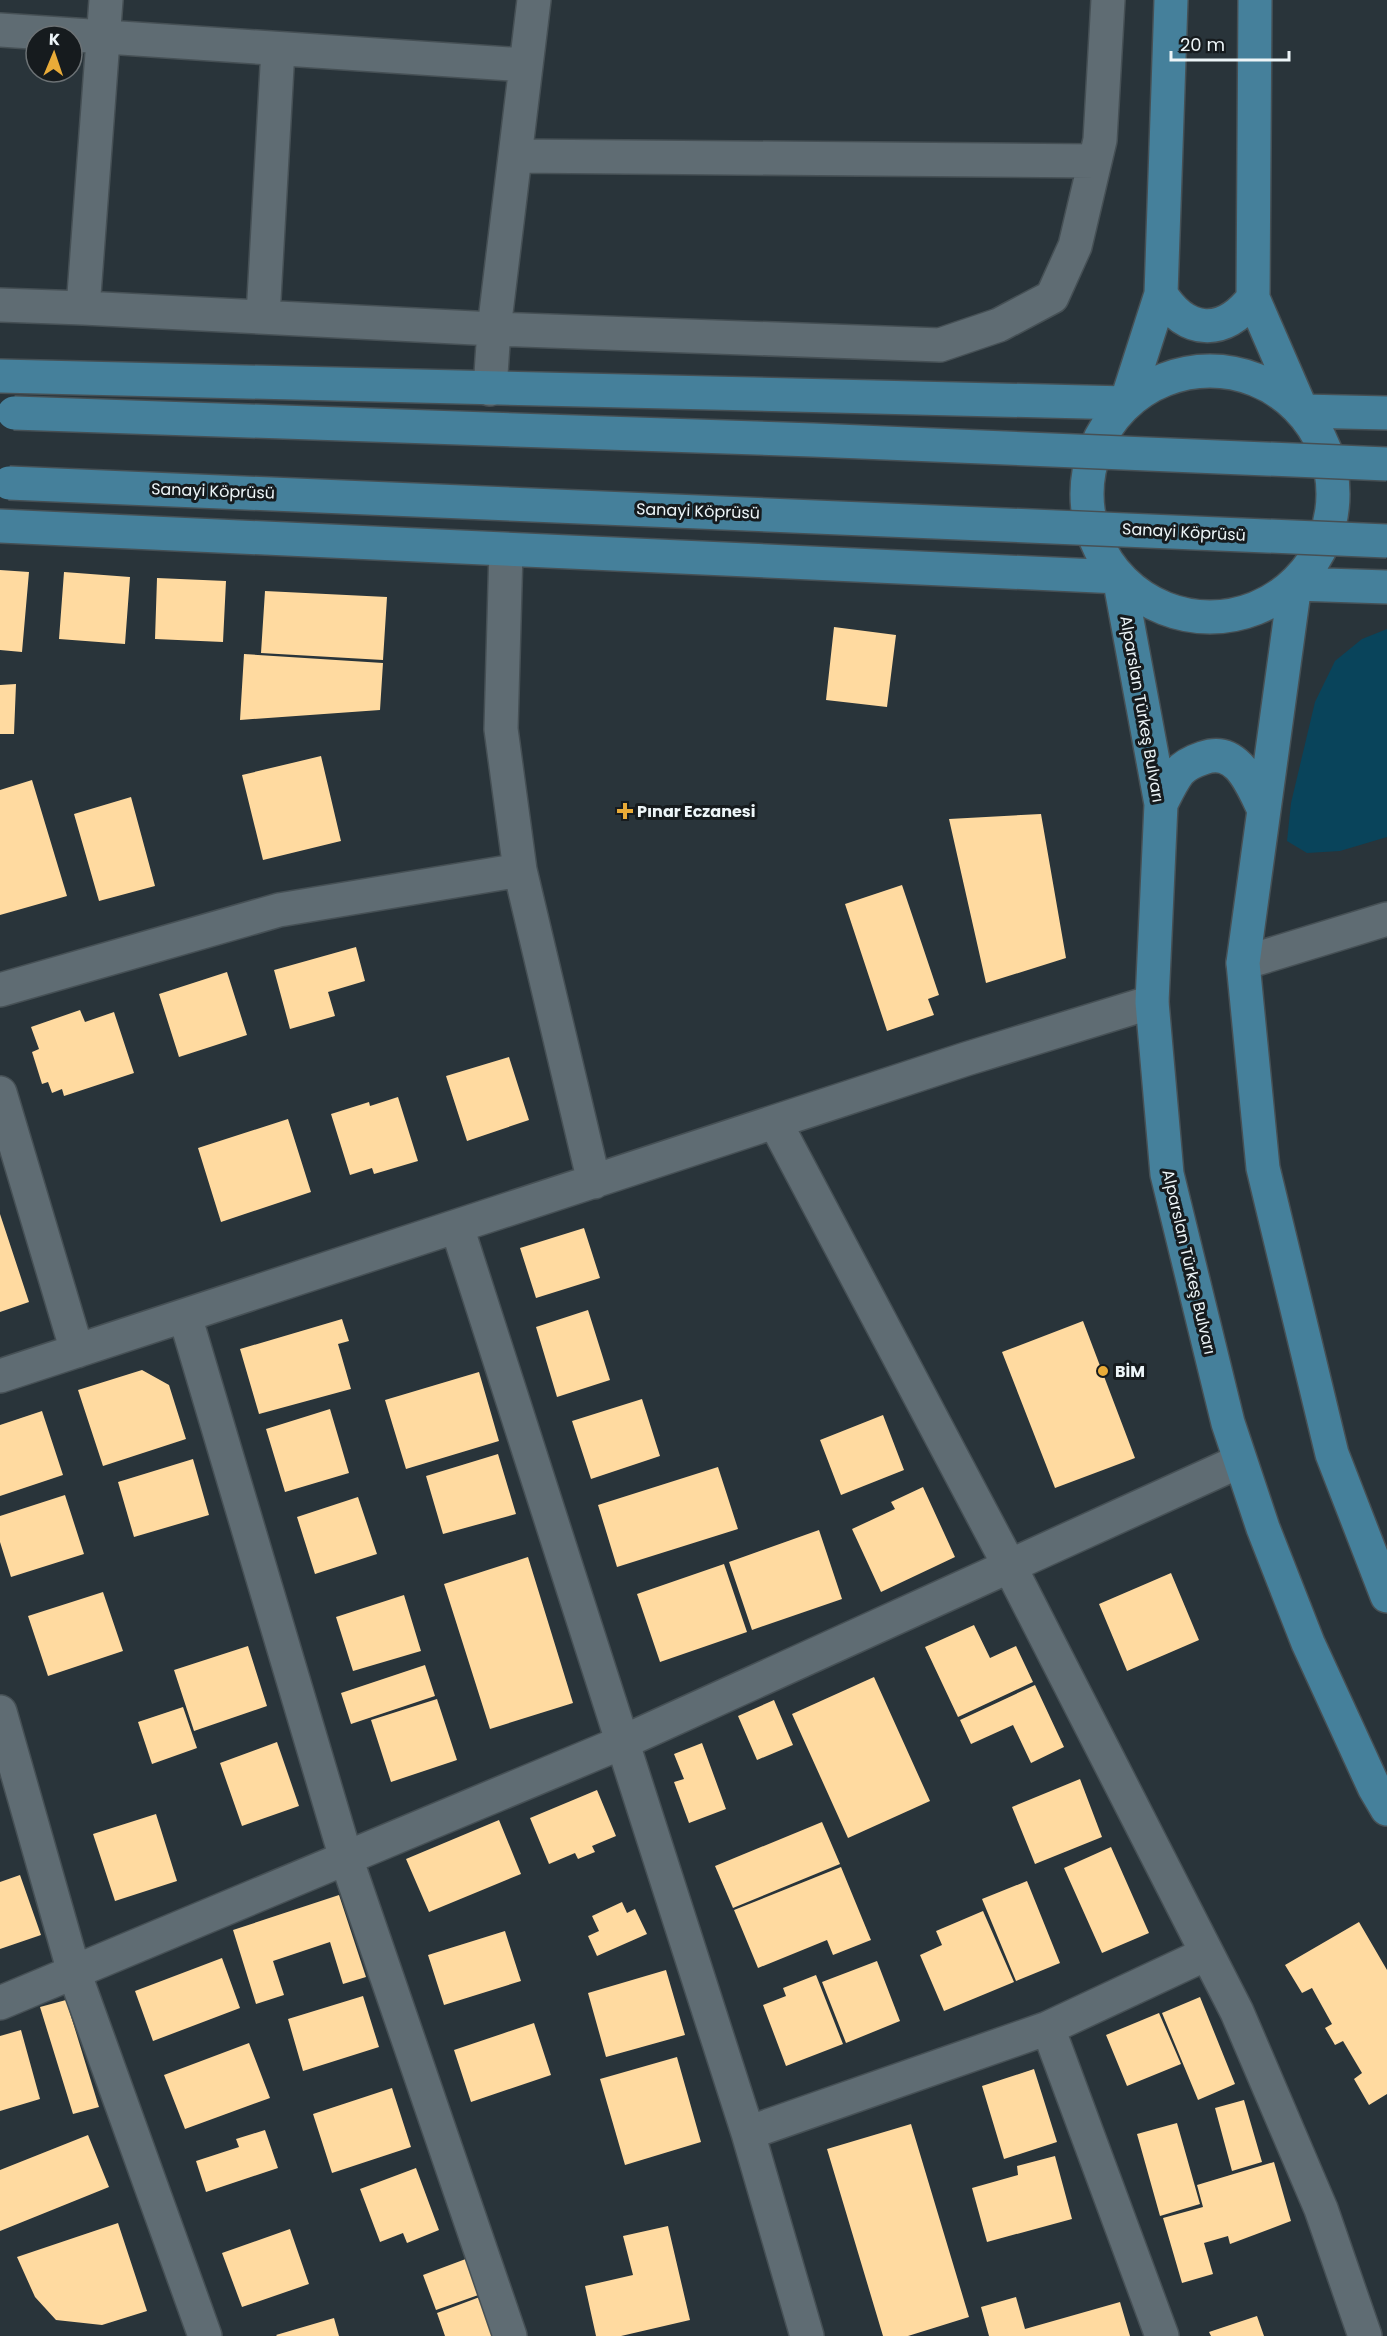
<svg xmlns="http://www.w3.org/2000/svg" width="1387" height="2336" font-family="Poppins,sans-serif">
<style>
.green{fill:#09445b}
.building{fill:#ffdaa0}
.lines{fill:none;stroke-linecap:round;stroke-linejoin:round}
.minor-casing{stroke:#465055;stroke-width:36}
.major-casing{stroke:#465055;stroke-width:36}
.minor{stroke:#5f6c73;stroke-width:33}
.major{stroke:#45809b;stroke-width:33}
.major-bridge-casing{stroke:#465055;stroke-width:36;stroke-linecap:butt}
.major-bridge{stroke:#45809b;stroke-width:33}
.poi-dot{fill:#e9ab38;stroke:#161b1e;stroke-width:2}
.labels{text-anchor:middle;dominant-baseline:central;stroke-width:6;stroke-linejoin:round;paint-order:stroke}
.street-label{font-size:16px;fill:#edf5f8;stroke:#161b1e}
.poi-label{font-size:16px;font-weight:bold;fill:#edf5f8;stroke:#161b1e;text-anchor:start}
</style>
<rect width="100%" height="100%" fill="#29343a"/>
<path class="green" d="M1387 629V837L1340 851 1307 853 1287 841 1291 803 1315 702 1335 661 1362 639Z"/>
<path class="building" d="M0 570 29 572 22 652 0 650Z
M64 572 130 577 125 644 59 639Z
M157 578 226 581 223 642 155 639Z
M265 591 387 597 383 660 261 653Z
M834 627 896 635 887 707 826 700Z
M244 654 383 663 380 710 240 720Z
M16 684 14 734H0V685Z
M321 756 341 841 263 860 242 775Z
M32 780 67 896 0 915V790Z
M131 797 155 886 99 901 74 814Z
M1041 814 1066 958 986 983 949 819Z
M902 885 939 995 928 999 934 1015 887 1031 845 904Z
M356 947 365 981 328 992 335 1016 290 1029 274 970Z
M227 972 247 1035 179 1057 159 994Z
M80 1010 85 1022 114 1012 134 1073 64 1096 62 1089 52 1093 48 1082 42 1084 32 1052 39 1049 31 1027Z
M509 1057 529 1120 467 1141 446 1076Z
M398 1097 418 1161 374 1174 372 1168 350 1175 331 1114 369 1102 370 1106Z
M288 1119 311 1192 221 1222 198 1148Z
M0 1214 29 1302 0 1312Z
M584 1228 600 1278 536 1298 520 1248Z
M588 1310 610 1380 557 1397 536 1327Z
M342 1319 349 1341 338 1344 351 1389 259 1414 240 1349Z
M1083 1321 1135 1458 1055 1488 1002 1352Z
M142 1370 169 1385 186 1439 103 1466 78 1390Z
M479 1372 499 1441 406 1469 385 1400Z
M642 1399 660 1456 591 1479 572 1421Z
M330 1409 349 1473 285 1492 266 1429Z
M42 1411 63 1475 0 1496V1425Z
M883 1415 904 1470 841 1495 820 1440Z
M498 1454 516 1514 443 1534 426 1476Z
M193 1459 209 1515 134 1537 118 1482Z
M718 1467 738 1529 617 1567 598 1505Z
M923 1487 955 1557 881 1592 852 1529 895 1509 891 1502Z
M65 1495 84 1554 11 1577 0 1542V1516Z
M358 1497 377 1554 315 1574 297 1517Z
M819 1530 842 1599 752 1630 729 1562Z
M528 1557 573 1703 490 1729 444 1584Z
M724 1564 747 1632 660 1662 637 1594Z
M1171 1573 1199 1640 1127 1671 1099 1604Z
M103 1592 123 1651 48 1676 28 1616Z
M404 1595 421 1651 353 1671 336 1617Z
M974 1625 990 1658 1016 1646 1033 1682 958 1717 925 1647Z
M248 1646 267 1706 194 1731 174 1670Z
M425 1665 435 1696 351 1724 341 1693Z
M874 1677 930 1801 848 1838 792 1714Z
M1035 1685 1064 1747 1031 1763 1013 1725 971 1744 960 1720Z
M437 1699 457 1760 391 1782 371 1720Z
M774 1700 793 1745 757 1760 738 1716Z
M183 1707 197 1748 152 1764 138 1722Z
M277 1742 299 1806 242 1826 220 1763Z
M702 1743 726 1809 689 1823 674 1782 684 1779 674 1754Z
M1080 1779 1102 1837 1035 1864 1012 1807Z
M597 1790 616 1836 592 1846 595 1852 578 1859 575 1853 549 1864 530 1818Z
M156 1814 177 1881 115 1901 93 1834Z
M499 1820 521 1874 429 1912 406 1859Z
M822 1822 840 1864 733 1908 715 1866Z
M1111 1847 1149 1933 1102 1953 1064 1868Z
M841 1867 871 1940 833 1955 827 1940 758 1968 734 1910Z
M20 1875 41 1935 0 1949V1882Z
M1027 1881 1060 1963 1016 1981 982 1899Z
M339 1895 366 1977 343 1984 330 1942 273 1961 284 1995 256 2004 233 1930Z
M622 1902 627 1913 635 1909 647 1934 597 1956 588 1936 599 1931 592 1916Z
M983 1911 1014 1982 944 2011 920 1955 942 1945 936 1931Z
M1359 1922 1387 1970V2094L1369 2105 1354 2079 1362 2073 1343 2041 1335 2045 1325 2028 1332 2024 1312 1988 1302 1993 1285 1965Z
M505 1931 521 1981 444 2005 428 1955Z
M222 1958 240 2008 153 2041 135 1991Z
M877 1961 900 2021 846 2043 822 1982Z
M666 1970 685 2035 606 2057 588 1993Z
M816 1975 843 2044 786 2066 763 2005 786 1996 783 1988Z
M363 1996 379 2047 303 2071 288 2019Z
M1200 1997 1235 2084 1198 2100 1162 2013Z
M66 2000 99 2107 73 2114 40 2007Z
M1159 2013 1181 2064 1127 2086 1106 2035Z
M534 2023 551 2075 471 2102 454 2050Z
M21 2030 40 2099 0 2111V2036Z
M249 2043 270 2098 185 2129 164 2075Z
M677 2057 701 2142 625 2165 600 2079Z
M1034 2069 1057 2142 1004 2159 982 2086Z
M392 2088 411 2147 332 2173 313 2114Z
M1244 2100 1262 2162 1232 2171 1215 2108Z
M1177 2123 1200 2204 1160 2216 1137 2134Z
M911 2124 969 2317 908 2336H883L827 2149Z
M265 2130 278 2168 206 2192 196 2161 239 2147 236 2139Z
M88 2135 109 2187 0 2231V2170Z
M1055 2156 1072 2219 987 2242 972 2188 1018 2175 1017 2166Z
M1274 2162 1291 2221 1230 2244 1228 2236 1204 2243 1213 2274 1182 2283 1163 2218 1203 2207 1197 2185Z
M416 2168 439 2230 407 2243 403 2233 380 2242 360 2189Z
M118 2223 147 2311 102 2325 56 2320 35 2297 17 2257Z
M668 2226 690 2320 621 2336H596L585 2286 633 2275 623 2236Z
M290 2229 309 2284 242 2307 222 2253Z
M471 2257 484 2293 436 2310 423 2275Z
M485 2295 499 2336H445L437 2313Z
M1016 2297 1025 2329 1120 2302 1130 2336H989L981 2307Z
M1257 2316 1264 2336H1211L1209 2332Z
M334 2318 339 2336H277L276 2335Z"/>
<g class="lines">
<defs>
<path id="minor" d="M0 30 526 65
M516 156 1095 161
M0 305 83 308 494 329 940 345 999 325 1052 297 1075 246 1100 140 1108 0
M83 308 106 0
M263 317 278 49
M490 389 494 329 534 0
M506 550 501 729 520 870 594 1182
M1243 963 1387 919
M0 990 279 910 520 870
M0 1093 77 1351
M775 1122 1009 1565 1237 2012 1321 2209 1365 2336
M457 1227 748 2133 807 2336
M185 1316 346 1858 510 2336
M0 1376 966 1059 1152 1002
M0 1712 74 1972 205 2336
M0 2003 623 1742 1240 1461
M1048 2028 1162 2336
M748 2133 1048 2028 1206 1954"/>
<path id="major" d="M1255 0 1253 298 1302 411 1387 413
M1161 294C1186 334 1223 337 1253 298
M1087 494a123 123 0 1 1 246 0a123 123 0 1 1-246 0Z
M0 376 1126 403 1161 294 1171 0
M0 526 1119 577 1161 804 1152 1002 1167 1174 1228 1423 1263 1528 1308 1643 1374 1787 1387 1809
M1387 587 1295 584 1243 963 1263 1168 1332 1454 1387 1596
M1161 804C1166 794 1172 781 1179 772 1185 765 1194 761 1203 758 1237 746 1251 783 1263 808"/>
</defs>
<use href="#minor" class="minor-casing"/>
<use href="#major" class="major-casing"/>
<use href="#minor" class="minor"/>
<use href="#major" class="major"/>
<defs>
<path id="major-bridge" d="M14 413 813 440 1387 464
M9 483 1387 541"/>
</defs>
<use href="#major-bridge" class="major-bridge-casing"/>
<use href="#major-bridge" class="major-bridge"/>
</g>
<g class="poi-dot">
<path d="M622 802h6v6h6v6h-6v6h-6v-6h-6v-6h6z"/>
<circle cx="1103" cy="1371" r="6"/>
</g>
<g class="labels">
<g class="street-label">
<text transform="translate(213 491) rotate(2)">Sanayi Köprüsü</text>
<text transform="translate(698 511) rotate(2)">Sanayi Köprüsü</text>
<text transform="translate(1184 532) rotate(3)">Sanayi Köprüsü</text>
<text transform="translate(1142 709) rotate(80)">Alparslan Türkeş Bulvarı</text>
<text transform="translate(1189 1262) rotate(77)">Alparslan Türkeş Bulvarı</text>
</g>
<g class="poi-label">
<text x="637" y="811">Pınar Eczanesi</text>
<text x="1115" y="1371">BİM</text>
</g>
</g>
<g transform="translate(54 54) rotate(2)"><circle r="28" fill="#161b1e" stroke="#6c7275" stroke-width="1.5"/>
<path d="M0-4.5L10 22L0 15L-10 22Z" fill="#e9ab38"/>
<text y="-9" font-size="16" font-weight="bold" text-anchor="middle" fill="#edf5f8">K</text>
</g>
<path d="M1171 51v9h118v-9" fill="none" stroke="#edf5f8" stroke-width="3"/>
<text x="1180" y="51" font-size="18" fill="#edf5f8" stroke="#161b1e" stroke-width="4.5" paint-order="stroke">20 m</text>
</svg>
